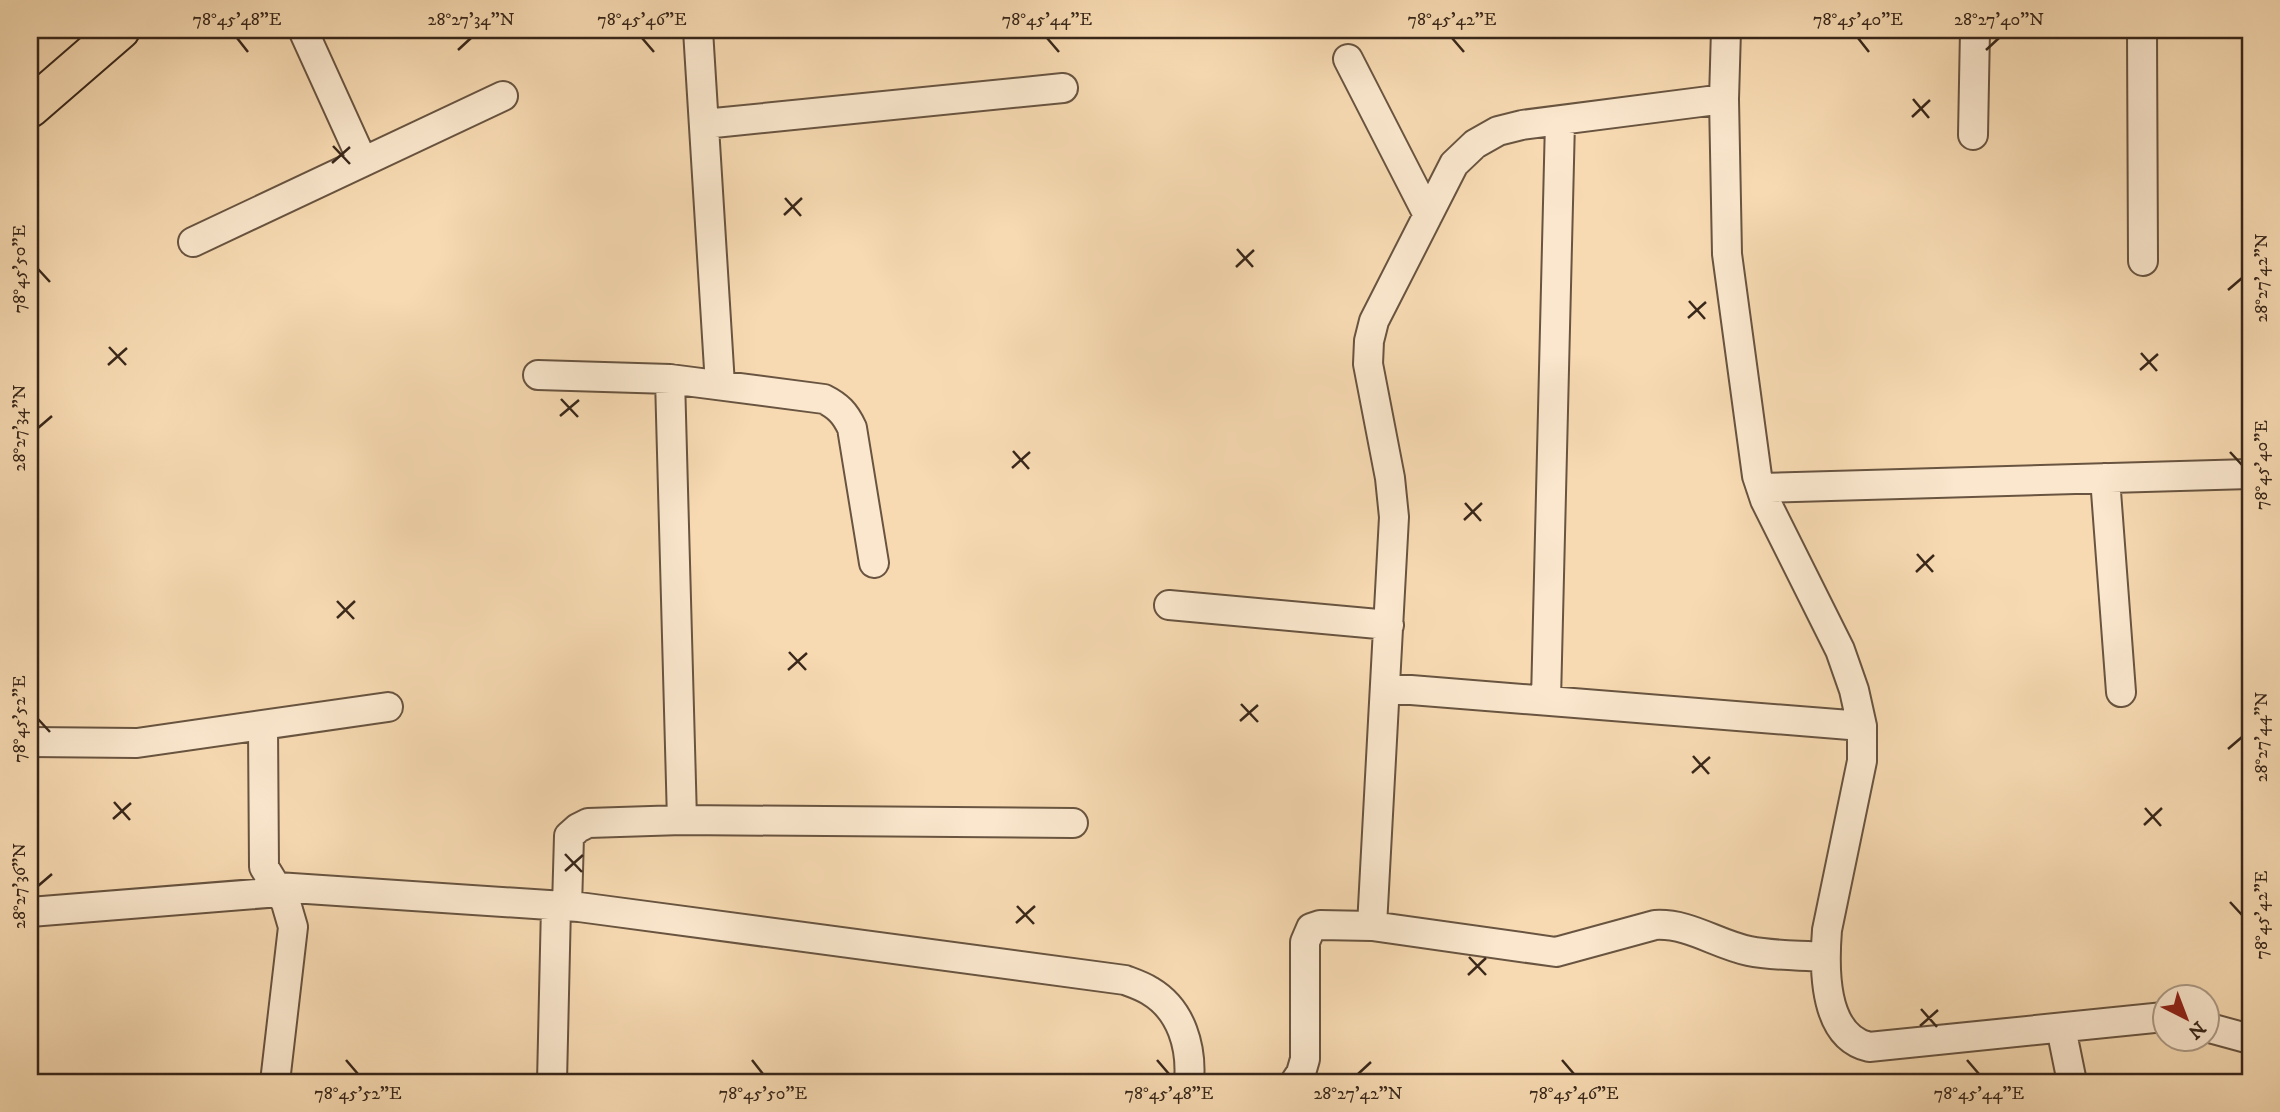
<svg xmlns="http://www.w3.org/2000/svg" width="2280" height="1112" font-family="'IM FELL DW Pica',serif">
<style>
.lines{fill:none;stroke-linecap:round;stroke-linejoin:round}
.minor-casing{stroke:#685440;stroke-width:32}
.primary-casing{stroke:#38271a;stroke-width:42}
.minor{stroke:#fae7cd;stroke-width:28}
.primary{stroke:#f7dab2;stroke-width:38}
.ticks{fill:none;stroke:#38271a;stroke-width:2.5}
.neatline{fill:none;stroke:#38271a;stroke-width:2.5}
.ticks-label{font-size:18px;text-anchor:middle;fill:#38271a}
</style>
<rect width="100%" height="100%" fill="#f7dab2"/>
<filter id="stains"><feTurbulence type="fractalNoise" baseFrequency=".00286" numOctaves="4"/><feColorMatrix values="0 0 0 0 .2 0 0 0 0 .09 0 0 0 0 .02 0 0 0 .5 -.17"/></filter>
<radialGradient id="worn" r=".72"><stop offset=".6" stop-color="#630" stop-opacity="0"/><stop offset="1" stop-color="#630" stop-opacity=".3"/></radialGradient>
<g class="lines">
<defs>
<path id="minor" d="M303 30 363 162
M698 30 720 385
M1726 30 1724 99 1727 254 1757 476 1765 500 1840 650 1854 690 1862 726V761L1827 930C1824 968 1823 1036 1869 1047L2164 1017
M2142 30 2143 261
M1348 59 1428 215
M704 124 1063 88
M1973 135 1975 30
M193 242 503 96
M538 375 670 379 824 399C838 406 845 413 852 428L874 563
M670 379 682 820
M2105 478 2121 692
M1761 488 2250 474
M1169 605 1389 625
M1386 688 1862 726
M1546 700 1560 121
M263 727 264 867 286 903 293 927 275 1082
M30 742 137 743 388 707
M277 887 579 907 1125 980C1133 983 1142 986 1150 991 1182 1010 1192 1048 1189 1082
M567 907 569 836 578 828 588 823 682 820 1073 823
M30 912 280 892
M1372 926 1394 517 1390 478 1368 364 1369 341 1374 321 1454 164 1475 144 1498 131 1522 125 1724 99
M2206 1027 2250 1039
M2061 1028 2072 1082
M552 1082 556 906
M1295 1082 1301 1073 1305 1059V942L1311 928 1320 925 1372 926 1556 952 1655 925C1689 923 1716 944 1749 951 1773 956 1800 955 1825 957"/>
<path id="primary" d="M30 108 120 30"/>
</defs>
<use href="#minor" class="minor-casing"/>
<use href="#primary" class="primary-casing"/>
<use href="#minor" class="minor"/>
<use href="#primary" class="primary"/>
</g>
<path class="ticks" d="M237 38 248 52M642 38 654 52M1047 38 1059 52M1452 38 1464 52M1858 38 1869 52M458 50 471 38M1986 50 1999 38M1913 99 1929 118M1912 117 1930 100M333 146 350 164M332 163 350 147M785 198 801 216M784 215 802 198M1237 249 1253 267M1236 267 1254 250M38 269 50 282M2228 290 2242 278M1689 301 1705 319M1688 318 1706 302M109 347 126 365M2141 353 2157 371M108 365 127 348M2140 370 2158 354M561 399 578 417M560 416 579 400M38 428 52 416M1013 451 1029 469M2230 452 2242 465M1012 468 1030 452M1465 503 1481 521M1464 520 1482 503M1917 554 1933 572M1916 572 1934 555M337 601 354 619M337 618 355 601M789 652 806 670M788 670 807 653M1241 704 1258 722M38 719 50 732M1240 721 1258 705M2228 749 2242 737M1693 756 1709 774M1692 773 1710 757M114 802 130 820M2145 808 2161 826M113 819 131 803M2144 825 2162 808M565 854 582 872M565 871 583 855M38 886 52 874M2230 902 2242 915M1017 906 1034 924M1016 923 1035 906M1469 957 1486 975M1468 975 1486 958M1921 1009 1937 1027M1920 1026 1938 1010M346 1060 358 1074M752 1060 763 1074M1157 1060 1169 1074M1562 1060 1574 1074M1967 1060 1979 1074M1358 1074 1371 1062"/>
<rect width="2280" height="1112" fill="none" stroke="#f7dab2" stroke-width="77"/>
<g transform="translate(2186 1018) rotate(138)"><circle r="33" fill="#fae7cd" stroke="#ac9a85" stroke-width="2"/>
<path d="M0-5L12 26L0 18L-12 26Z" fill="#8f2418"/>
<text y="-10" font-size="19" font-weight="bold" text-anchor="middle" fill="#38271a">N</text>
</g>
<rect x="38" y="38" width="2204" height="1036" class="neatline"/>
<g class="ticks-label">
<text x="237" y="25">78°45'48"E</text>
<text x="471" y="25">28°27'34"N</text>
<text x="642" y="25">78°45'46"E</text>
<text x="1047" y="25">78°45'44"E</text>
<text x="1452" y="25">78°45'42"E</text>
<text x="1858" y="25">78°45'40"E</text>
<text x="1999" y="25">28°27'40"N</text>
<text transform="translate(19 269) rotate(-90)" y="6">78°45'50"E</text>
<text transform="translate(2261 278) rotate(-90)" y="6">28°27'42"N</text>
<text transform="translate(19 428) rotate(-90)" y="6">28°27'34"N</text>
<text transform="translate(2261 465) rotate(-90)" y="6">78°45'40"E</text>
<text transform="translate(19 719) rotate(-90)" y="6">78°45'52"E</text>
<text transform="translate(2261 737) rotate(-90)" y="6">28°27'44"N</text>
<text transform="translate(19 886) rotate(-90)" y="6">28°27'36"N</text>
<text transform="translate(2261 915) rotate(-90)" y="6">78°45'42"E</text>
<text x="358" y="1099">78°45'52"E</text>
<text x="763" y="1099">78°45'50"E</text>
<text x="1169" y="1099">78°45'48"E</text>
<text x="1358" y="1099">28°27'42"N</text>
<text x="1574" y="1099">78°45'46"E</text>
<text x="1979" y="1099">78°45'44"E</text>
</g>
<rect width="100%" height="100%" filter="url(#stains)"/>
<rect width="100%" height="100%" fill="url(#worn)"/>
</svg>
